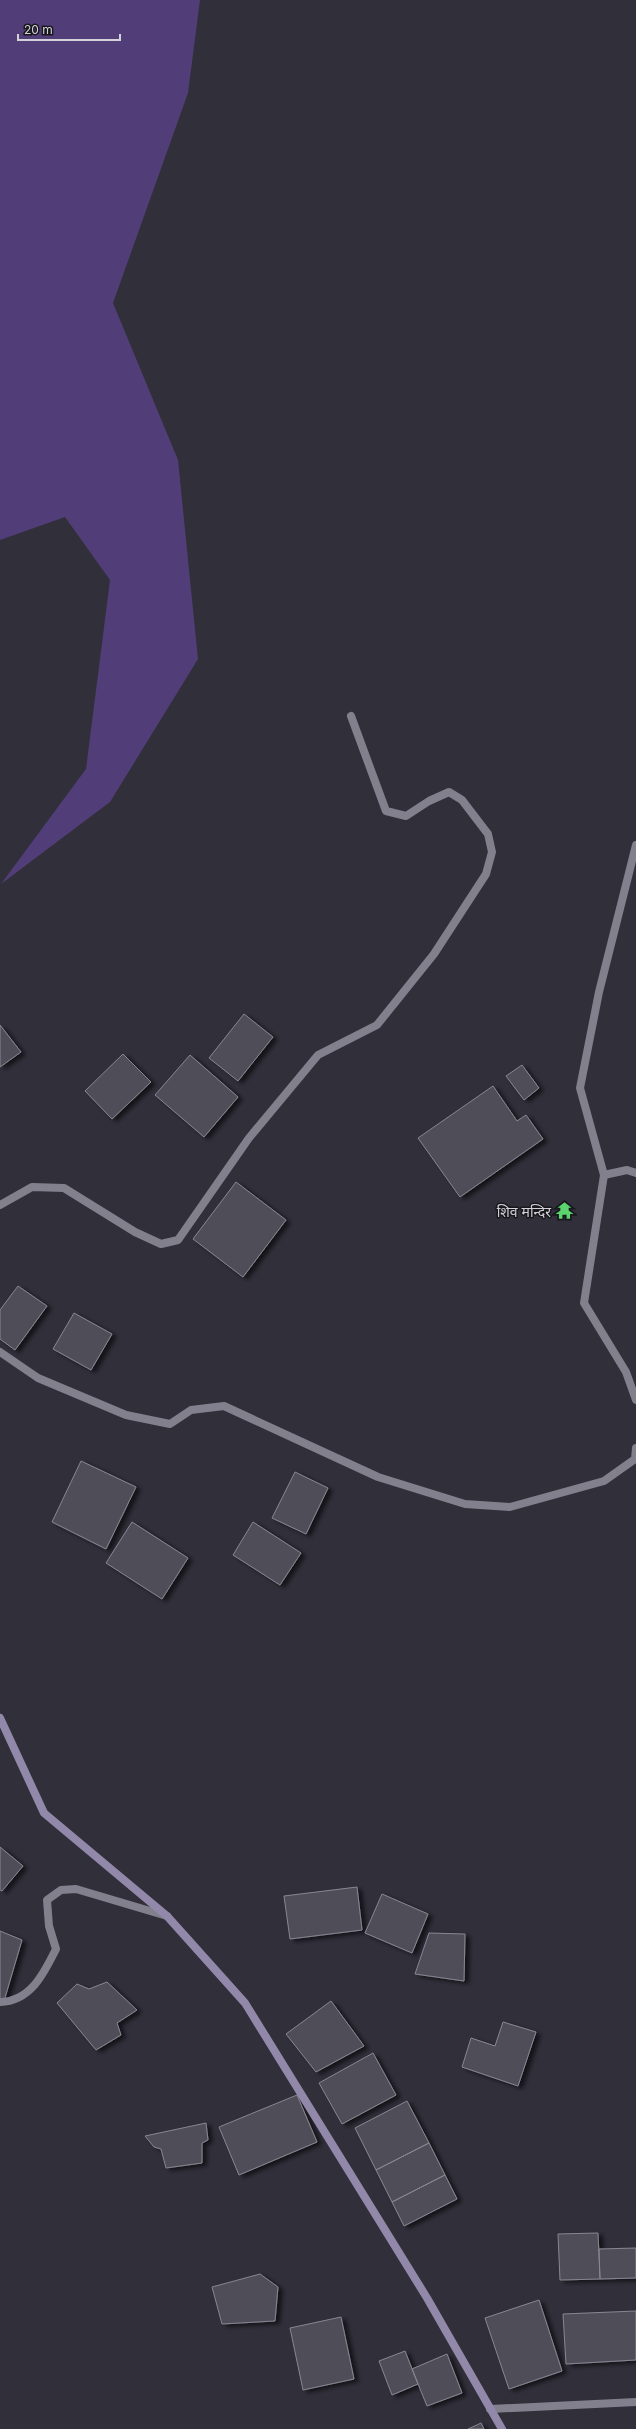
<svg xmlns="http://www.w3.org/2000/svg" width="636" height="2429" font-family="Inter,'Noto Sans Devanagari',sans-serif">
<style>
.green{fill:#513e79}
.building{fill:#504d59;stroke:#898693;filter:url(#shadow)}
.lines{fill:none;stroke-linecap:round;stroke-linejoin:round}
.street{stroke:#83808d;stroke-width:8}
.secondary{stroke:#9289aa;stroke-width:8}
.labels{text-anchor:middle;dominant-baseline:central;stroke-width:3;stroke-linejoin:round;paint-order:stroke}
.poi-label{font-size:14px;fill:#d3d2d9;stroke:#19181d;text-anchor:end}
</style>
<defs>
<filter id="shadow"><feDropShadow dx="4.5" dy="2.5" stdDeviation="2" flood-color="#0009"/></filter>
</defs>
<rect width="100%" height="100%" fill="#312f3a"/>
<path class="green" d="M0 0H200L188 93 113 303 178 460 198 659 110 802 1 884 86 769 110 580 65 517 0 540Z"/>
<path class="building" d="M244 1014 273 1037 238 1081 209 1058Z
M0 1025 21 1052 0 1067Z
M123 1054 151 1082 112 1119 85 1091Z
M190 1055 238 1097 204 1137 155 1095Z
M522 1065 539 1088 524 1100 506 1076Z
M493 1086 517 1121 526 1115 543 1139 460 1197 418 1138Z
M236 1182 286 1220 243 1277 193 1239Z
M18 1286 47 1306 15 1350 0 1339V1310Z
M74 1313 112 1334 91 1370 53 1349Z
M81 1461 136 1487 106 1549 52 1522Z
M295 1472 328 1488 306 1534 272 1518Z
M132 1522 188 1558 162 1599 106 1563Z
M253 1522 301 1553 280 1585 233 1555Z
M0 1847 23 1866 2 1891 0 1890Z
M357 1887 362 1930 290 1939 284 1896Z
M382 1894 428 1914 412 1953 365 1933Z
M0 1931 22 1940 4 2001 0 1999Z
M429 1933 465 1934 464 1981 415 1974Z
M107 1982 137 2010 117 2023 121 2035 96 2050 57 2003 77 1984 89 1989Z
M331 2001 364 2046 316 2072 286 2034Z
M503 2022 536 2032 518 2086 462 2067 471 2038 495 2046Z
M373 2053 396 2095 342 2124 319 2083Z
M297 2095 317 2142 239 2175 219 2127Z
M407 2101 429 2143 376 2170 355 2128Z
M206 2123 208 2140 202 2143V2163L166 2168 161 2149 154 2147 145 2136Z
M429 2143 445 2175 392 2202 376 2170Z
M445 2175 457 2199 404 2226 392 2202Z
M598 2233 600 2279 560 2280 558 2234Z
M636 2248V2278L600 2279 599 2249Z
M260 2274 278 2287 275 2321 222 2324 212 2287Z
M539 2300 562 2371 509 2389 485 2318Z
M636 2311V2360L566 2364 563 2314Z
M341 2317 354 2379 303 2390 290 2328Z
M405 2351 418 2384 392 2395 379 2361Z
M447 2354 462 2393 427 2406 412 2369Z
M481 2423 484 2429H468Z"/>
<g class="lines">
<path class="street" d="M636 845 599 992 580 1088 604 1175 584 1303 626 1372 636 1400
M604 1175 627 1170 636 1173
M0 1205 32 1187 64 1188 135 1232 161 1244 178 1240 249 1138 318 1055 377 1025 434 954 486 874 492 852 488 834 462 800 449 792 429 801 406 816 386 811 351 716
M0 1352 38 1378 126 1415 170 1424 191 1410 224 1406 378 1477 465 1504 510 1507 604 1481 635 1459 636 1448
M0 2002C31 2001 44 1973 56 1949L49 1926 47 1900 61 1890 76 1889 167 1916
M490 2409 636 2402"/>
<path class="secondary" d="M0 1718 44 1813 167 1916 245 2003 427 2298 502 2429"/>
</g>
<defs>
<symbol id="temple-bare" viewBox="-9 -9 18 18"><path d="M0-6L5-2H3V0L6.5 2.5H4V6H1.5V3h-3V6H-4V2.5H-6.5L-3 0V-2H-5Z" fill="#5ad56e" stroke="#19181d" stroke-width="2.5" paint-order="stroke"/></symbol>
</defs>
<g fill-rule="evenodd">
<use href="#temple-bare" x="552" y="1198" width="25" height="25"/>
</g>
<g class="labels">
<g class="poi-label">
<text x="551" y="1211">शिव मन्दिर</text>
</g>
</g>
<path d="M18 34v6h102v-6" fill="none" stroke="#d3d2d9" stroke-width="2"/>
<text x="24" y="34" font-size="12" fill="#d3d2d9" stroke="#19181d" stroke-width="3" paint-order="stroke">20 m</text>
</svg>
